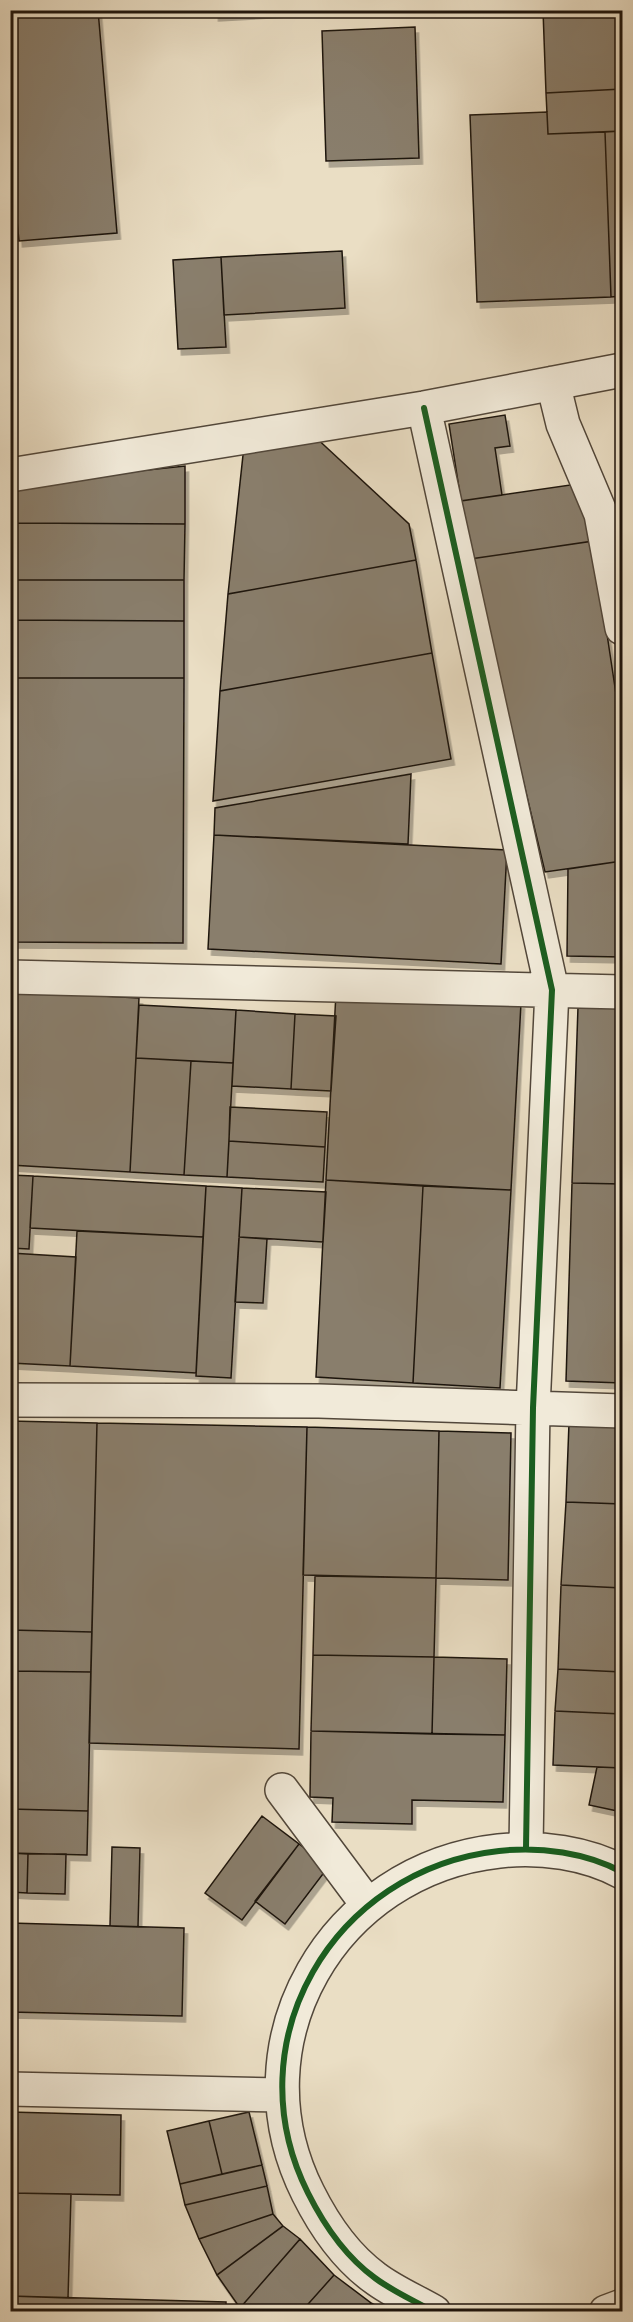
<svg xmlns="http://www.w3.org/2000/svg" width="633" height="2322" font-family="'Gentium Book Plus',serif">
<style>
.building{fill:#897e6c;stroke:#1f150c;stroke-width:1.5;filter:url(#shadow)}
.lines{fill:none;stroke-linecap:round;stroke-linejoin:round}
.minor-casing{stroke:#52473a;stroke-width:36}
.minor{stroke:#f1ead9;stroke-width:33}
.cycleway-casing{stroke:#f1ead9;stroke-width:10}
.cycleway{stroke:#1b5e20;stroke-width:6}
</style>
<defs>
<filter id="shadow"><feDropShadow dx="3.5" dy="6" stdDeviation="0" flood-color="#0004"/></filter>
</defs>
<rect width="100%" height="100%" fill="#eadec4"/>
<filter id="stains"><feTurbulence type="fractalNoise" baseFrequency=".00333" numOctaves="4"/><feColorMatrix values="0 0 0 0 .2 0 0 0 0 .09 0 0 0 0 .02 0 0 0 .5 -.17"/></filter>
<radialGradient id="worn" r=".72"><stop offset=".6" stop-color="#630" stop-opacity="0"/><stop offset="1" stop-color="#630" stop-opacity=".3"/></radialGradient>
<path class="building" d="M10 10H98L117 233 19 241 10 150Z
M215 10H304L215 15Z
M543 10H622V89L546 93Z
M415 27 419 158 326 161 322 31Z
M622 89V131L548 134 546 93Z
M547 112 548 134 605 132 611 297 477 302 470 115Z
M622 131V296L611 297 605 132Z
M342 251 345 308 224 315 221 257Z
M221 257 226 347 178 349 173 260Z
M505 415 510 446 495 448 502 495 461 501 449 424Z
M312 434 409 524 416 560 228 594 244 446Z
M185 466V524L14 523V484Z
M584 483 593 541 470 559 461 501Z
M14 523 185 524 184 580H13Z
M593 541 622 734V861L545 872 470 559Z
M416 560 432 653 220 691 228 594Z
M10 580H184V621L10 620Z
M10 620 184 621V678H10Z
M432 653 451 759 213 801 220 691Z
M10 678H184L183 943 10 942Z
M411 774 408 844 214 835 215 808Z
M214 835 507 850 501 964 208 949Z
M622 861V957L567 956 568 869Z
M10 991 139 998 130 1172 10 1165Z
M336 993 521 1003 511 1190 326 1180Z
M139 1005 236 1010 233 1063 136 1058Z
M578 1007 622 1008V1184L572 1183Z
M236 1010 295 1014 291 1089 232 1086Z
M295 1014 336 1016 331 1091 291 1089Z
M136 1058 191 1061 184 1175 130 1172Z
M191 1061 233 1063 227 1177 184 1175Z
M230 1107 327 1112 325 1147 229 1141Z
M229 1141 325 1147 323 1182 227 1177Z
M10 1175 33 1176 29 1249 10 1248Z
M33 1176 206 1186 203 1237 30 1228Z
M326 1180 423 1186 413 1383 316 1377Z
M572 1183 622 1184V1383L566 1381Z
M206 1186 242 1188 231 1378 196 1376Z
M423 1186 511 1190 500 1388 413 1383Z
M242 1188 326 1192 323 1242 239 1237Z
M77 1231 203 1237 196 1373 70 1366Z
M239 1237 267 1239 263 1303 235 1302Z
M10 1253 76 1257 70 1366 10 1363Z
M10 1421 97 1423 92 1632 10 1630Z
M97 1423 307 1427 299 1749 89 1743Z
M569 1423 622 1426V1504L566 1502Z
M307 1427 439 1431 436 1578 303 1575Z
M439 1431 511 1433 508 1580 436 1578Z
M566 1502 622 1504V1588L561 1585Z
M315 1576 436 1578 434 1657 313 1655Z
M561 1585 622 1588V1672L558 1669Z
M10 1630 92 1632 91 1672 10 1671Z
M313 1655 434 1657 432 1734 311 1731Z
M434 1657 507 1659 505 1735 432 1734Z
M558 1669 622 1672V1714L555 1711Z
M10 1671 91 1672 88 1811 10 1809Z
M555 1711 622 1714V1768L553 1765Z
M311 1731 505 1735 503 1802 412 1800V1824L332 1822 333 1798 310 1797Z
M597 1767 622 1768V1812L589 1805Z
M10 1809 88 1811 87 1855 10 1853Z
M262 1816 299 1844 242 1920 205 1893Z
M299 1844 329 1866 285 1924 255 1901Z
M112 1847 140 1848 138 1927 110 1926Z
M10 1853 28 1854 27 1893 10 1892Z
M28 1854H66L65 1894 27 1893Z
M10 1923 184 1928 182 2016 10 2012Z
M10 2112 121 2115 120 2195 10 2193Z
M249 2112 262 2165 222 2174 209 2121Z
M209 2121 222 2174 180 2184 167 2131Z
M262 2165 267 2186 185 2205 180 2184Z
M267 2186 273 2214 199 2239 185 2205Z
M10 2193 71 2194 68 2298 10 2296Z
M273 2214 283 2226 217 2275 199 2239Z
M283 2226 300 2239 240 2308 217 2275Z
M300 2239 334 2275 301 2312H243L240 2308Z
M334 2275 371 2303 365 2312H301Z
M10 2296 226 2302V2312H10Z
M371 2303 388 2312H365Z"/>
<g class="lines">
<defs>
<path id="minor" d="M553 383 563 424 601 514 622 628
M424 408 552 990 533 1408 526 1848
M10 475 424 408 622 370
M10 977 622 992
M10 1400 319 1401 622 1411
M282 1790 367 1904
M10 2089 281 2095
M434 2312C415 2301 392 2291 375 2278 346 2257 324 2225 308 2193 232 2042 333 1869 499 1851 540 1846 587 1853 622 1872
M606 2312 622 2306"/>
</defs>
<use href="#minor" class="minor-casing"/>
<use href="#minor" class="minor"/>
<defs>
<path id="cycleway" d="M424 408 552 990 533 1408 526 1848
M434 2312C415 2301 392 2291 375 2278 346 2257 324 2225 308 2193 232 2042 333 1869 499 1851 540 1846 587 1853 622 1872"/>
</defs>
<use href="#cycleway" class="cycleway-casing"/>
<use href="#cycleway" class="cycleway"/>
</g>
<rect width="633" height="2322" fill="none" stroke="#eadec4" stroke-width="36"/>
<rect x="12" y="12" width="609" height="2298" fill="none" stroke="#1f150c" stroke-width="3"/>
<rect x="18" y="18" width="597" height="2286" fill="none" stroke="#1f150c" stroke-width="1.5"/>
<rect width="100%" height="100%" filter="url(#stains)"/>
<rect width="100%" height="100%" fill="url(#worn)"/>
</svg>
